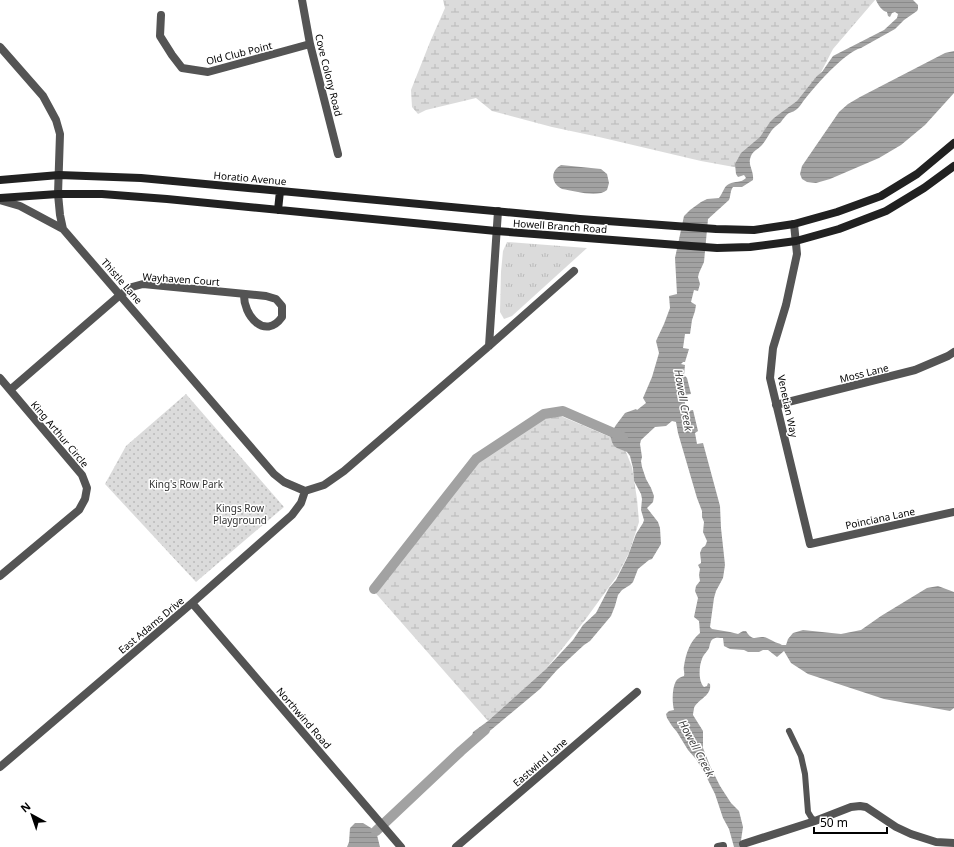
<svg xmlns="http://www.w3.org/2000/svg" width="954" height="847" font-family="'Noto Sans',sans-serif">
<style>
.grass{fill:url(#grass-tufts)}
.wetland{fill:url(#wetland-marsh)}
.park{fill:url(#park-dots)}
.water{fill:url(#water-rules)}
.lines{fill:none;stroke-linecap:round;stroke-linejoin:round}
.canal{stroke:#a2a2a2;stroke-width:10}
.service{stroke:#545454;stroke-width:6}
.minor{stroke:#545454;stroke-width:8}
.tertiary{stroke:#545454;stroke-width:8}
.secondary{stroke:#212121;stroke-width:8}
.labels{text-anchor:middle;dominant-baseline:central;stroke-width:3;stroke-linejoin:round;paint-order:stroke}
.street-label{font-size:10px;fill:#000;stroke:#fff}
.park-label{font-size:10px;fill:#323232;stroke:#fff}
.water-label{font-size:11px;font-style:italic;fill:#434343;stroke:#fff}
</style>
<defs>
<pattern id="grass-tufts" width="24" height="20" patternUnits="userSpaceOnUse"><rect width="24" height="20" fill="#dbdbdb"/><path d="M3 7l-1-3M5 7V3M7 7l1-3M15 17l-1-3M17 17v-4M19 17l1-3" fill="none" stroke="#bababa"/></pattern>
<pattern id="wetland-marsh" width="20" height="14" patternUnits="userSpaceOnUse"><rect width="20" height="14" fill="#dbdbdb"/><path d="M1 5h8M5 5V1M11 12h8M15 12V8" fill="none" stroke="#bababa"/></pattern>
<pattern id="park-dots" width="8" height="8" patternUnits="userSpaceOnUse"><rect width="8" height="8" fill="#dbdbdb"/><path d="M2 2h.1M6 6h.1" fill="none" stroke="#bababa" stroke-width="1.8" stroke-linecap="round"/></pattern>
<pattern id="water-rules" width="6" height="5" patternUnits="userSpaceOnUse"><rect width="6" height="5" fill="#a2a2a2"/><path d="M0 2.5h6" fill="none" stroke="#8a8a8a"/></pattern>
</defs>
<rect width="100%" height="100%" fill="#fff"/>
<path class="grass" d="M507 242 587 248 512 316 504 319 500 312 501 272 503 251Z"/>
<path class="wetland" d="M443 0H875L833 49 816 82 793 108 750 149 745 169 701 161 599 137 552 127 492 111 476 98 426 110 418 114 412 107 411 90 430 42 445 8Z
M549 411 622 442 632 467 637 499 639 522 629 553 617 576 585 620 546 669 488 721 372 589 476 460Z"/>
<path class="park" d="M186 394 284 507 196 582 105 484 126 446Z"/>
<path class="water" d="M876 0H913L918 5V9L917 11 904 20 895 29 861 48C845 52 816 85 805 99 802 102 801 106 797 109 795 111 792 112 789 113 786 115 783 119 781 122 778 125 774 127 772 130 768 135 766 141 761 146 758 149 753 151 751 156 747 165 754 170 753 180L742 187H733C730 191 731 195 729 200L708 219 704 262 699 273 698 277 700 284 698 291 694 290 691 302 696 305 695 311 692 320 690 334H685L683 348 689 349 685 362H683L681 364 685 365 684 375 687 378 691 394 684 395 686 411 693 410 698 431 695 433 697 444 703 443 720 506 721 528 725 565 723 578 716 591 714 598 710 627 712 629 730 632 738 634 743 631H746C754 644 757 634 767 638 769 639 771 640 773 641 776 643 779 643 782 645H786L788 639 793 633 803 630 841 634 861 630 881 616 927 588 938 586 954 592V708L950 711 884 699 808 674 791 663 784 651 777 657 768 650H763L759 652H748L744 650 730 649 724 646 723 638C720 638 716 637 713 639 710 641 710 645 709 648 707 652 703 655 702 659 699 666 698 681 704 687L707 686 708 683 710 684C712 696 698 699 694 708 694 709 693 714 693 715L703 731V748L710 766 720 786 731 803 739 811 743 827 740 847H734L729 829 723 818 715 794 705 774 696 759 688 750 677 732 672 726 667 718 666 714 669 711 674 710C672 702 672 688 676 681 678 678 681 677 684 676 685 672 683 670 684 666 686 653 690 641 700 633L699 621 694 617 698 598 695 591 696 586 700 581 699 575 700 569 698 565 701 563V561L700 553 702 548 705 546 706 544 707 541 703 532 704 522 702 517V511L697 498 678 433 676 422 672 421 666 426 655 427 641 440 640 444 642 457 641 461 642 467 646 479 651 488 654 496 653 502 647 508 658 522 660 528 661 544 652 559 649 560 638 569 633 582 630 585 622 590 618 595 615 606 611 616 590 641 584 645 557 670 540 689 479 740 473 738 472 736 473 732 488 721 546 669 573 640 583 625 596 613 609 588 616 580 628 556 636 534 643 523 644 520 641 510 642 499 641 494 634 481 633 468 630 456 627 452 617 448 614 446 612 442 610 435 616 425 625 413 636 409 637 410 646 403 643 398 652 377 659 353 656 341 664 324 670 308 669 296 677 294 675 258 684 216 690 210 701 202 707 199 719 198C723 193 724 186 729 184 735 181 741 183 746 178L744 175 738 177 736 174 735 164 741 153 760 137 770 122 774 118 782 112 797 101 817 76 822 72 833 56 884 30 897 18 898 14 895 12 892 13 890 17 888 16 887 12C882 11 878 5 876 0Z
M954 51V93L925 125 901 145 879 158 830 179 816 183 807 182 802 179 800 174 802 166 839 112 848 104 860 97 945 53Z
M561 165 601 169 607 174 609 183 607 190C598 198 574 191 562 189 551 183 550 171 561 165Z
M355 823H363L376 831 380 847H347L349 842 350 828Z"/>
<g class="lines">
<path class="canal" d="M374 589 476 459 544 414 563 411 623 437
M376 831 461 751 485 730"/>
<path class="service" d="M789 731 801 756 805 774 808 812 811 817 815 821"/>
<path class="minor" d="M302 0 310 44 338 154
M161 15 160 36 172 55 182 68 208 72 310 44
M58 194 60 215 63 229 274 474 284 482 305 491
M0 200 20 206 63 229
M794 224 797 254 786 305 773 348 770 378 810 544 954 512
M489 346 498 211
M0 378 82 475 87 488 85 499 79 510 0 576
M10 390 120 295 132 287 143 284 266 296 276 299 282 306V317C265 341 243 315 244 294
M776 405 915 370 948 356 954 352
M305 491 324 485 344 471 489 346 574 271
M192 603 401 847
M0 767 192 603 292 515 301 503 305 491
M743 844 815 821 851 807 860 806 866 807 896 827 911 834 936 842 954 843
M456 847 637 692
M718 847 723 846"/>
<path class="tertiary" d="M0 47 43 96 56 120 60 134 58 194"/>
<path class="secondary" d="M0 180 59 175 141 178 580 219 716 229 754 230 794 224 837 212 881 196 917 174 954 143
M0 198 58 194H102L167 199 496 231 717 248 750 247 796 241 839 229 886 211 924 188 954 166
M278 210 280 191"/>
</g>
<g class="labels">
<g class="street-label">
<text transform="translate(239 53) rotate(-14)">Old Club Point</text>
<text transform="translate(329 75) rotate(76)">Cove Colony Road</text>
<text transform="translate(250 178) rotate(5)">Horatio Avenue</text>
<text transform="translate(560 226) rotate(4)">Howell Branch Road</text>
<text transform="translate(181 279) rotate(4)">Wayhaven Court</text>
<text transform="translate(122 281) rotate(49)">Thistle Lane</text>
<text transform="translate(864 373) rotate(-14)">Moss Lane</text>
<text transform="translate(788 406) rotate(78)">Venetian Way</text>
<text transform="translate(60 434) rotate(50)">King Arthur Circle</text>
<text transform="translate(880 518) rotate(-12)">Poinciana Lane</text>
<text transform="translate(151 625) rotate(-40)">East Adams Drive</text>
<text transform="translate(304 718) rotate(49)">Northwind Road</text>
<text transform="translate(540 762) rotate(-41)">Eastwind Lane</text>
</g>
<g class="park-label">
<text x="186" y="484">King's Row Park</text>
<text x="240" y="508">Kings Row<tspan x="240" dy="12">Playground</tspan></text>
</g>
<g class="water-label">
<text transform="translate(684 400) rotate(80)">Howell Creek</text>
<text transform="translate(697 748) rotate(62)">Howell Creek</text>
</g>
</g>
<g transform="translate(32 815) rotate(320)" stroke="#ffffff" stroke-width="3" paint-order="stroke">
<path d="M0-3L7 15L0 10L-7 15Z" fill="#000000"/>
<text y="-6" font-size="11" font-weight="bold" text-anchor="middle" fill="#000000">N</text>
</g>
<path d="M814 827v6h73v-6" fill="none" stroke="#000000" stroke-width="2"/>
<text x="820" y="827" font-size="12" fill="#000000" stroke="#ffffff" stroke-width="3" paint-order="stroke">50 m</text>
</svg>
